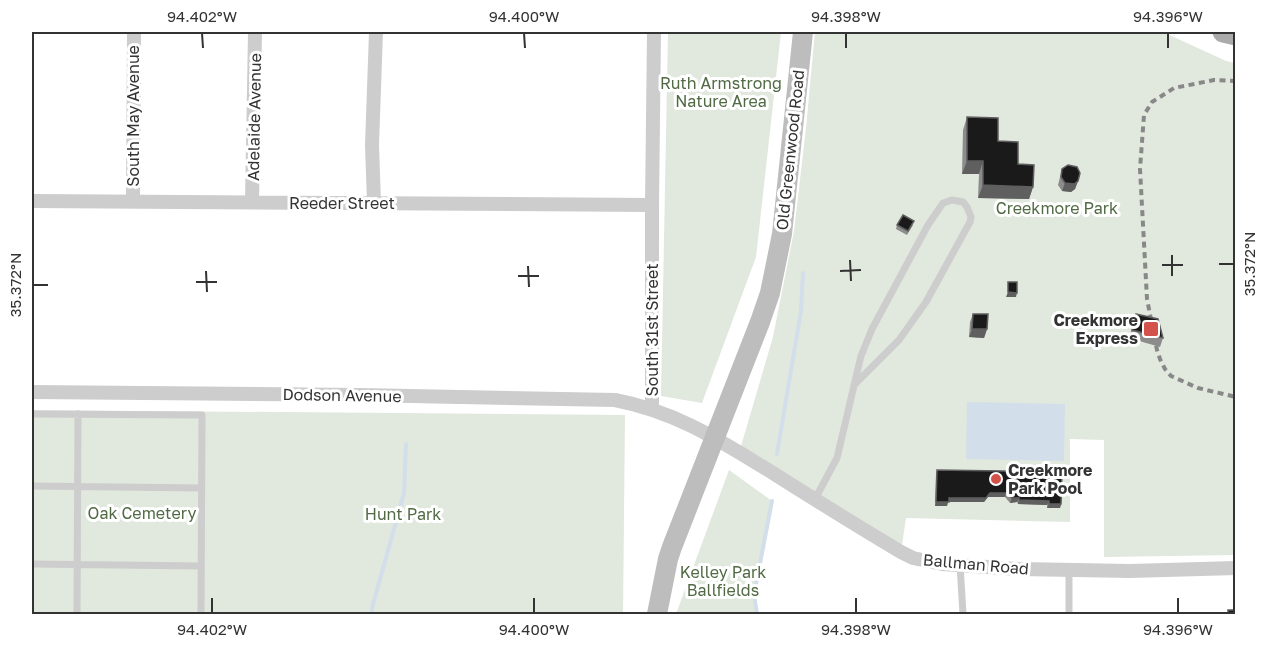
<svg xmlns="http://www.w3.org/2000/svg" width="1267" height="646" font-family="'Golos Text',sans-serif">
<style>
.green{fill:#e1e8dd}
.water{fill:#d2deea}
.lines{fill:none;stroke-linecap:round;stroke-linejoin:round}
.stream{stroke:#d2deea;stroke-width:4}
.lane{stroke:#cdcdcd;stroke-width:7}
.street{stroke:#cdcdcd;stroke-width:14}
.secondary{stroke:#bdbdbd;stroke-width:20}
.primary{stroke:#ababab;stroke-width:21}
.rail{stroke:#888;stroke-width:4;stroke-dasharray:6 4.5;stroke-linecap:butt}
.wall{fill:#8c8c8c}
.shaded-wall{fill:#5f5f5f}
.building{fill:#1a1a1a;stroke:#5f5f5f;stroke-width:1.5}
.ticks{fill:none;stroke:#333;stroke-width:2}
.poi-dot{fill:#d3524b;stroke:#fff;stroke-width:2}
.labels{text-anchor:middle;dominant-baseline:central;stroke-width:6;stroke-linejoin:round;paint-order:stroke}
.park-label{font-size:16px;fill:#516a44;stroke:#fff}
.street-label{font-size:16px;fill:#333;stroke:#fff}
.poi-label{font-size:16px;font-weight:bold;fill:#333;stroke:#fff;text-anchor:end}
.neatline{fill:none;stroke:#333;stroke-width:2}
.ticks-label{font-size:15px;text-anchor:middle;fill:#333}
</style>
<rect width="100%" height="100%" fill="#fff"/>
<path class="green" d="M668 32H781L756 257 702 403 661 396Z
M815 32H1163L1226 61 1235 63V555L1104 557V440L1070 439V522L906 518 902 545 739 453 773 337 794 231 806 128Z
M32 410 625 415 623 614H32Z
M729 470 772 501 754 595 757 614H676Z"/>
<path class="water" d="M967 402 1065 404 1064 461 966 459Z"/>
<g class="lines">
<path class="stream" d="M777 454 801 311 803 273
M372 614V608L404 493 406 444
M757 614 754 595 772 501"/>
<path class="lane" d="M32 414 202 415 201 614
M32 486 201 488
M815 499 837 458 861 356 872 329 928 225 943 203 952 200 963 202 967 207 971 217 970 222 926 302 899 340 854 385
M32 564 201 566
M960 565 963 614
M77 614 78 414
M1069 614V570"/>
<path class="street" d="M32 201 652 205
M133 201 134 32
M252 202 255 32
M374 203 372 145 376 32
M32 392 360 395 615 400C678 412 722 442 776 475 817 501 859 527 901 552L913 558 942 564 1019 569 1130 571 1236 568
M652 409V205L654 32"/>
<path class="secondary" d="M657 614 668 559 672 547 760 322 770 293 782 234 803 32"/>
<path class="primary" d="M1223 32 1236 35"/>
<path class="rail" d="M1236 81 1214 80 1174 88 1152 102 1144 115 1140 169 1147 299 1157 350 1160 359 1165 369 1171 376 1198 388 1236 397"/>
</g>
<path class="wall" d="M967 117 998 141 1018 164 1033 187 1029 199 978 198 979 174H962L963 130Z
M1062 169 1078 181 1075 189 1071 192 1062 191 1058 185Z
M897 225H913L907 235 896 229Z
M973 314 987 329 984 338 969 337 970 322Z
M1136 314 1163 338 1160 347 1129 338Z
M937 470 1061 504 1060 508H1047V505L1018 504 1017 502 1010 503 1005 497H988L984 502H948L947 506H935L936 474Z"/>
<path class="shaded-wall" d="M967 161H983L979 174H962Z
M1078 181 1075 189 1071 192 1062 191 1065 183Z
M983 185 1033 187 1029 199 978 198Z
M1008 292 1017 293 1016 297H1006Z
M972 329H987L984 338 969 337Z
M990 493H1006L1005 497H988L984 502H948L947 506H935L936 502 949 498Z
M1012 498H1019L1017 502 1010 503Z
M1019 500 1049 501 1047 505 1018 504Z
M1049 504H1061L1060 508H1047Z"/>
<path class="building" d="M967 117 998 118V141L1018 142V164L1034 165 1033 187 983 185V161H967Z
M1068 165 1077 167 1080 173 1078 181 1074 184 1065 183 1061 177 1062 169Z
M903 215 914 221 908 231 897 225Z
M1008 282H1017V293L1008 292Z
M973 314H988L987 329H972Z
M1136 314 1158 319 1163 338 1132 330Z
M937 470 1062 472 1061 504H1049V501L1019 500V498H1012L1006 493H990L986 498H949V502H936Z
M1228 610H1236V615H1228Z"/>
<path class="ticks" d="M202 33 203 48M524 33 525 48M846 33V48M1168 33V48M1172 255V276M850 260 851 281M1219 264H1234M1162 265H1183M528 266 529 287M206 271 207 292M840 271 861 270M518 276H539M196 282H217M33 285H48M212 598V613M534 598V613M856 598V613M1178 598V613"/>
<g class="poi-dot">
<rect x="1143" y="321" width="16" height="16" rx="3"/>
<circle cx="996" cy="479" r="6"/>
</g>
<g class="labels">
<g class="park-label">
<text x="721" y="83">Ruth Armstrong<tspan x="721" dy="18">Nature Area</tspan></text>
<text x="1057" y="208">Creekmore Park</text>
<text x="142" y="513">Oak Cemetery</text>
<text x="403" y="514">Hunt Park</text>
<text x="723" y="572">Kelley Park<tspan x="723" dy="18">Ballfields</tspan></text>
</g>
<g class="street-label">
<text transform="translate(133 116) rotate(-90)">South May Avenue</text>
<text transform="translate(254 117) rotate(-89)">Adelaide Avenue</text>
<text transform="translate(790 150) rotate(-84)">Old Greenwood Road</text>
<text x="342" y="203">Reeder Street</text>
<text transform="translate(652 330) rotate(-90)">South 31st Street</text>
<text transform="translate(342 395) rotate(1)">Dodson Avenue</text>
<text transform="translate(976 564) rotate(5)">Ballman Road</text>
</g>
<g class="poi-label">
<text x="1138" y="320">Creekmore<tspan x="1138" dy="18">Express</tspan></text>
<text x="1008" y="470" text-anchor="start">Creekmore<tspan x="1008" dy="18">Park Pool</tspan></text>
</g>
</g>
<rect width="1267" height="646" fill="none" stroke="#ffffff" stroke-width="66"/>
<rect x="33" y="33" width="1201" height="580" class="neatline"/>
<g class="ticks-label">
<text x="202" y="22">94.402°W</text>
<text x="524" y="22">94.400°W</text>
<text x="846" y="22">94.398°W</text>
<text x="1168" y="22">94.396°W</text>
<text transform="translate(1250 264) rotate(-90)" y="5">35.372°N</text>
<text transform="translate(16 285) rotate(-90)" y="5">35.372°N</text>
<text x="212" y="635">94.402°W</text>
<text x="534" y="635">94.400°W</text>
<text x="856" y="635">94.398°W</text>
<text x="1178" y="635">94.396°W</text>
</g>
</svg>
